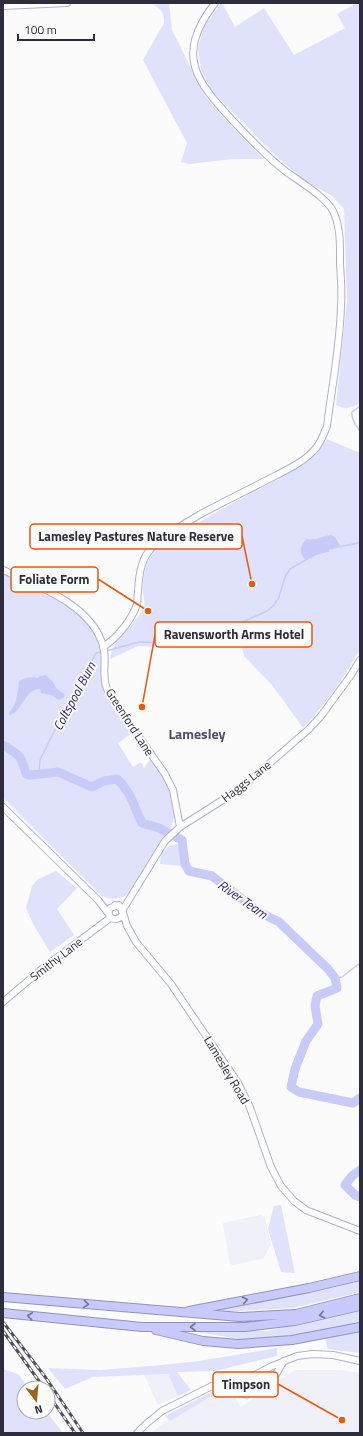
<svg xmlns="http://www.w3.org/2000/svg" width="363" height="1436" font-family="'Titillium Web',sans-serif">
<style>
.built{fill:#eff0f8}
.green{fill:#e0e2fc}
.water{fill:#c8caf7}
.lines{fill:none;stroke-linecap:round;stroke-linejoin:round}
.stream{stroke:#c8caf7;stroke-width:1.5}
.river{stroke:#c8caf7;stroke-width:9}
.secondary-casing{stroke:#aeb0d3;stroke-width:8}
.highway-casing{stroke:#9293b8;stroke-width:10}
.secondary{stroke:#fff;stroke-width:6}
.highway{stroke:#c8cafc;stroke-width:8}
.rail-casing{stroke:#4f4f5b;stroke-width:3}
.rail{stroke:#fbfbfb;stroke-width:1.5;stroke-dasharray:4.5;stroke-linecap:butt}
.oneway{stroke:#737492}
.labels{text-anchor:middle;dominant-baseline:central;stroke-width:4;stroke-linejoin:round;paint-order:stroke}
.street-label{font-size:12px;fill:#2d2d3b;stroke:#fbfbfb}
.water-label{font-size:13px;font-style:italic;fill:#281a6c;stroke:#fbfbfb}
.quarter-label{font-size:14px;font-weight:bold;fill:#4d4e6c;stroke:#fbfbfb}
.leader{fill:none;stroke:#e8590c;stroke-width:1.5}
.callout-dot{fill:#e8590c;stroke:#fbfbfb;stroke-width:1.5}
.callout{fill:#fbfbfb;stroke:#e8590c;stroke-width:1.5}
.callout-label{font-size:13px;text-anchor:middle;font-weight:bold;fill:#2d2d3b}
</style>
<rect width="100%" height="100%" fill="#fbfbfb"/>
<path class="built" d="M261 1215 265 1218 271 1245 263 1259 232 1265 230 1264 223 1225V1223Z
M295 1370H341L360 1373V1433H151L177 1412 227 1386 241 1407Z
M168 1374 178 1396 158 1405 144 1375Z"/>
<path class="green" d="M169 3 172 30 205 96 219 113 263 159H233L189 164 181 162 187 143 143 60 164 23C164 13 162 9 153 5Z
M221 3H222L235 27 264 8 294 55 345 28 337 14 357 3H360V403C352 408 344 410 336 405L347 301 344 209 332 196 304 180 275 155 211 90 201 70 198 48 204 26Z
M327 439 360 453V649C344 677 326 704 303 728L272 685 244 656 237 628 218 633 204 641 176 646 158 647 138 646 110 659C114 635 135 628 144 606 146 602 143 597 143 592 143 580 144 566 151 556 160 542 176 536 190 528 228 504 269 485 307 462L316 454Z
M3 570 55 594 89 621 103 647C100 653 101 658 101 665 99 696 117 709 132 733L118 743 133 767 141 762 144 768 151 758 172 792 175 810 174 817 172 826 164 836 129 893C120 900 113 900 102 896L3 798Z
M178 844 182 857 181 866 160 864 161 854 170 845Z
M56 871 77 888 57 909 74 935 50 952 34 926 26 908 32 886 38 879Z
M281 1205 295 1273 281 1272 268 1229 274 1206Z
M360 1280V1292L293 1308 204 1313Z
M360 1311V1324L268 1340 239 1339 191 1331H267Z
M360 1331V1353L328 1349 325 1338Z
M277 1348V1356L215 1371 177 1372 191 1390 178 1396 168 1374 93 1377 65 1389 48 1368 100 1370 162 1365 199 1361Z
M3 1369 18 1374 29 1388H24V1412H47L63 1433H3Z
M230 1384 246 1386 258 1391 247 1400C231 1393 227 1391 210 1397L170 1421 165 1416 225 1385Z"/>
<path class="water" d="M331 535 335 537 340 546C328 550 317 554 306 560 298 554 300 545 307 539 317 541 321 536 331 535Z
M46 675 53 682 56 688 65 695 63 698 59 700 51 695 41 693 40 689C24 689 24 710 10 715L9 713C17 704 18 692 19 681 25 678 31 676 38 678L40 676Z"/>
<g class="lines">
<path class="stream" d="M360 406 352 412C351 419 356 426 360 431
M331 549C341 545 350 546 360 542
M106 651 139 642 166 643 189 639 196 640 227 629 267 611 274 605 279 597 285 577 290 569 316 554 328 551
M39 775 40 760 65 709 96 653 102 652
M335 978 342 977 360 963"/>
<path class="river" d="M3 745C19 755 21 754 26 774L31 775 58 772 92 787 104 781 117 779C132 792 133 806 142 823L159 828 182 840 185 864 189 871 212 876 259 912 279 922 328 969 335 978 337 988 317 996 315 1006 318 1024 306 1041 295 1069 291 1087 299 1092 353 1103 360 1098
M360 1170 352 1176 345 1185 355 1195 360 1197"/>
<defs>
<path id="secondary" d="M3 6 67 3
M3 570C38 586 92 605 103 646 107 659 102 673 106 686 107 690 110 694 111 697L165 774 173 790 180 827
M103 647C117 638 132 620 137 604 138 600 137 596 138 592 139 573 141 555 157 543 189 517 229 500 265 481 282 472 304 463 316 448 321 442 324 434 327 426 332 386 340 346 341 306 342 292 341 278 340 264 340 247 341 227 333 211 326 197 297 180 284 170 266 156 250 139 234 122 195 80 175 55 215 3
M3 807 98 900 108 913
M115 905 122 909 127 926 136 942 171 984 238 1083 249 1105 271 1167 281 1186 294 1201 306 1210 360 1231
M119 905 110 908C105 918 117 924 123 914
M122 911 165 841 180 827 240 789 309 729 321 716 351 675 360 660
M3 1002 42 969 110 918
M241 1380C247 1381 264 1388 269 1385 271 1384 281 1365 284 1361
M137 1433 146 1424 162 1411 216 1384 226 1380 253 1376 270 1367 297 1356 313 1354 333 1355 360 1361"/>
<path id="highway" d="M3 1297 240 1317 296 1314 360 1298
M189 1311 309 1288 360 1276
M3 1313 142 1327H245L295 1321 360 1306
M156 1330 203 1341 238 1344 292 1340 360 1327"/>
</defs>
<use href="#secondary" class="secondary-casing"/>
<use href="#highway" class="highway-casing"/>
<use href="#secondary" class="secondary"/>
<use href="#highway" class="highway"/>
<defs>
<path id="rail" d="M3 1322 46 1378 83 1433
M3 1331 44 1388
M48 1394 75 1433"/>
</defs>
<use href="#rail" class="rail-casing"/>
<use href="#rail" class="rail"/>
</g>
<defs><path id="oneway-chevron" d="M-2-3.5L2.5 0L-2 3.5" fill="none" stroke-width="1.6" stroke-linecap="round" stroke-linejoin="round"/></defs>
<g class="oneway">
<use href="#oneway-chevron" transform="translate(245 1300) rotate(-11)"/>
<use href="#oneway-chevron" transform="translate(86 1304) rotate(5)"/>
<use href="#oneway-chevron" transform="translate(322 1315) rotate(167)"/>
<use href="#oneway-chevron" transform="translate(30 1316) rotate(-174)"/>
<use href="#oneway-chevron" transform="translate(193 1327) rotate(180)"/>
</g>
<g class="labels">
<g class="street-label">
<text transform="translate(130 722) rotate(57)">Greenford Lane</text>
<text transform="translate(246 781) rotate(-38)">Haggs Lane</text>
<text transform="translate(56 959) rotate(-38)">Smithy Lane</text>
<text transform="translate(227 1070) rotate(59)">Lamesley Road</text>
</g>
<g class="water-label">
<text transform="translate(74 696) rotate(-62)">Coltspool Burn</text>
<text transform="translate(243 899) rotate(35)">River Team</text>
</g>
<g class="quarter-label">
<text x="197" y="733">Lamesley</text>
</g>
</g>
<path class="leader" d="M252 584L242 536M148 611L98 579M142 707L155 635M342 1420L278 1384"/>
<g class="callout-dot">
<circle cx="252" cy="584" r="4"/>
<circle cx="148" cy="611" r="4"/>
<circle cx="142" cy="707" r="4"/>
<circle cx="342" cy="1420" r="4"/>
</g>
<g class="callout">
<rect x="30" y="524" width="212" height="25" rx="4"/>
<rect x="11" y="567" width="87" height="25" rx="4"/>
<rect x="155" y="622" width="157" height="25" rx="4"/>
<rect x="213" y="1372" width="65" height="25" rx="4"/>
</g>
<g class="callout-label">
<text x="136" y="541">Lamesley Pastures Nature Reserve</text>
<text x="54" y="584">Foliate Form</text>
<text x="234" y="639">Ravensworth Arms Hotel</text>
<text x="246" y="1389">Timpson</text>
</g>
<rect width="363" height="1436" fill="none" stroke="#2d2d3b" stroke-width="8"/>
<g transform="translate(36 1400) rotate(164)"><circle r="19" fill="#fbfbfb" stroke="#a9a9ae"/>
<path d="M0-3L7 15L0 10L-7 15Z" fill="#986619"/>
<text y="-6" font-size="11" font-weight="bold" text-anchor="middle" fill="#2d2d3b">N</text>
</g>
<path d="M18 34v6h76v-6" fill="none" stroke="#2d2d3b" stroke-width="2"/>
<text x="24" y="34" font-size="12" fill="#2d2d3b" stroke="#fbfbfb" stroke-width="3" paint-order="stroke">100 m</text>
</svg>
